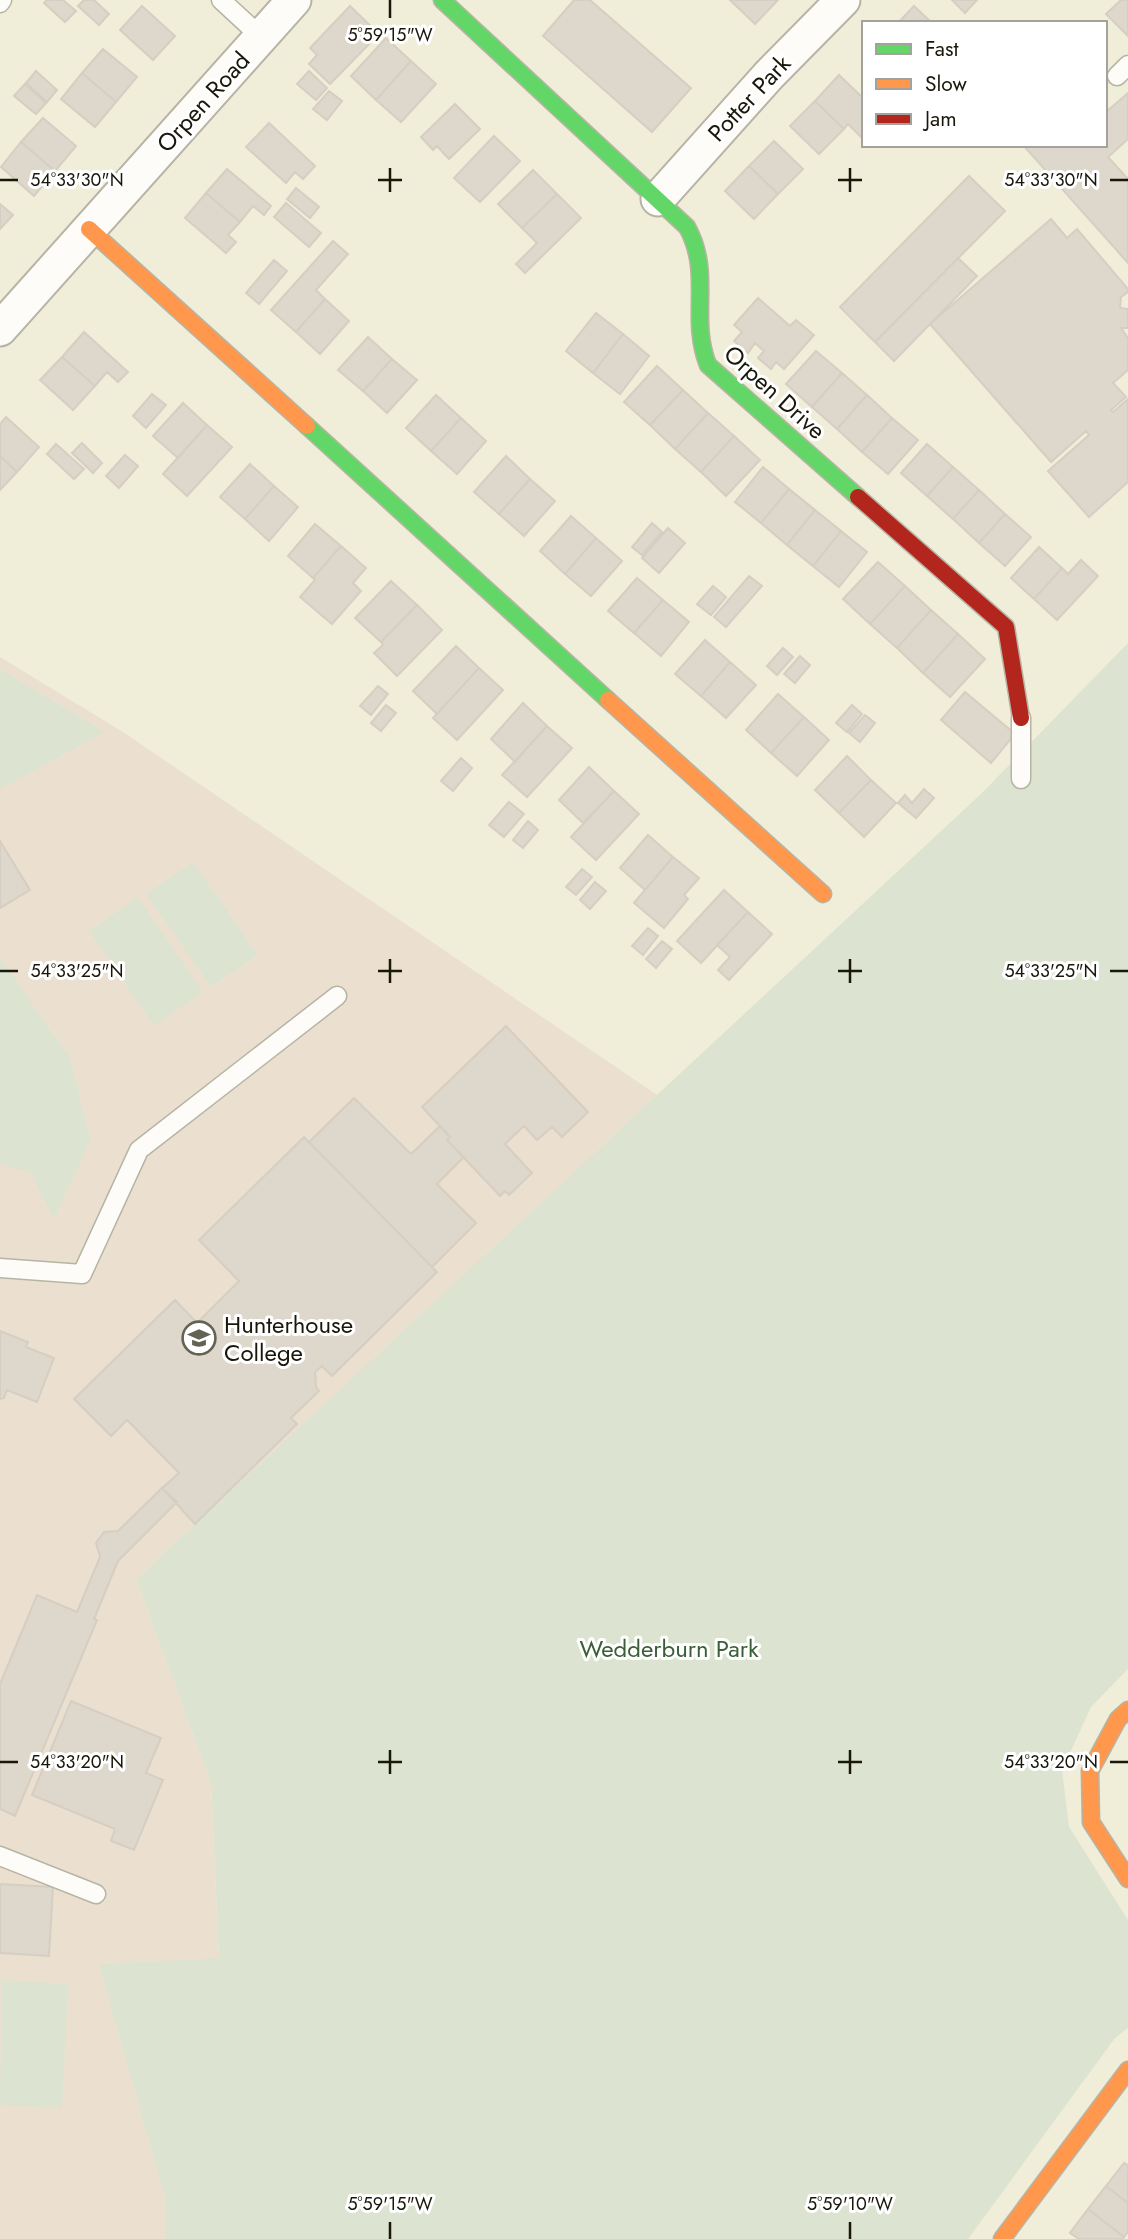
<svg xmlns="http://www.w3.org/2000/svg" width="1128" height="2239" font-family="Jost,sans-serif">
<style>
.education{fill:#ebe0cf}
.green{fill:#dce4d1}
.building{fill:#ded7cb;stroke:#d6cec2;stroke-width:2}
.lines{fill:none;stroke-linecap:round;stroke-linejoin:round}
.lane-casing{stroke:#b7b4a5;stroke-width:21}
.street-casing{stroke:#b7b4a5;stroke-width:37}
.fast-casing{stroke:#b7b4a5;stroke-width:19}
.slow-casing{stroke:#b7b4a5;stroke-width:19}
.jam-casing{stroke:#b7b4a5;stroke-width:19}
.lane{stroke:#fdfcf9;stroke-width:18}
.street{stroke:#fdfcf9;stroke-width:33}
.fast{stroke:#63d668;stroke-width:16}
.slow{stroke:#ff974d;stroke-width:16}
.jam{stroke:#b3261e;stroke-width:16}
.ticks{fill:none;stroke:#19170a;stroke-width:2.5}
.labels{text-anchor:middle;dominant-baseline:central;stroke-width:6;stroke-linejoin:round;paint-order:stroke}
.street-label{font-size:24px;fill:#19170a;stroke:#fff}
.poi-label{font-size:24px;fill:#19170a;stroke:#fff;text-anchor:start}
.park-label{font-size:24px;fill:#3a5f37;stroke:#fff}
.ticks-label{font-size:18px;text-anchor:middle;fill:#19170a;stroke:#fff;stroke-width:6;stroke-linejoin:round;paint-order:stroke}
</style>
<rect width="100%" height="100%" fill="#f0edd9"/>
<path class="education" d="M0 657 123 732 660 1097 136 1579 211 1783 219 1959 100 1964 165 2198V2239H0Z"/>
<path class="green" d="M1128 643V1669L1091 1707 1062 1770 1069 1827 1128 1920V2028L1115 2038 968 2239H165V2198L99 1964 219 1958 211 1783 136 1579 982 793Z
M0 669 105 732 0 789Z
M193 862 258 955 211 987 146 894Z
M138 897 203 992 154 1026 89 931Z
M0 957 71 1060 90 1141 54 1219 31 1173 0 1164Z
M2 1980 68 1984 62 2108 0 2105Z"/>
<path class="building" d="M47 0H63L76 11 65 22 44 3Z
M84 0H94L109 14 99 25 78 6Z
M574 0H590L691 88 652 132 543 36Z
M730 0H778L755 24Z
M952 0H977L965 13Z
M1121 0H1128V36L1106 14Z
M142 6 175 36 153 60 120 30Z
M350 6 379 34 330 84 309 64 317 55 310 48Z
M914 6 932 23H898Z
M386 38 411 61 376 100 351 76Z
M103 49 137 77 116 102 82 73Z
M411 61 436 84 401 122 376 100Z
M36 71 57 90 47 102 26 83Z
M309 71 327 88 316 100 297 84Z
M82 73 116 102 95 127 61 99Z
M839 75 864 99 862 138 848 124 844 129 815 101Z
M25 84 46 103 36 114 14 96Z
M329 91 342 101 327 120 313 109Z
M1128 93V139L1108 157 1128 179V263L1023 145H1105V113Z
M815 101 844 129 819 154 790 126Z
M455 104 480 129 449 159 437 146 433 150 421 137Z
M43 118 76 146 55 171 21 142Z
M269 123 315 166 303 179 295 172 286 183 246 147Z
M494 136 520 161 480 202 454 178Z
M774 141 803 169 778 194 749 166Z
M21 142 55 171 34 196 1 167Z
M749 166 778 194 754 219 725 191Z
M227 169 271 206 264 215 253 206 240 222 206 193Z
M533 170 557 194 522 228 498 204Z
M969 176 1005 211 875 342 840 307Z
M296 188 319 207 310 218 287 199Z
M206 193 240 222 228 235 236 242 226 253 185 218Z
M557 194 581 218 525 273 516 264 537 243 522 228Z
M286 203 321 233 309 247 274 217Z
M0 204 13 215 0 229Z
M1051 219 1067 238 1077 229 1128 289V292L1121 297 1120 308 1128 309V328H1121L1128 338V370L1113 383 1126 397 1111 410 1113 412 1128 399V482L1089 517 1048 471 1089 435 1086 431 1051 462 930 324Z
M333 241 348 254 316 290 325 299 296 332 271 310Z
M958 258 977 276 894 361 875 342Z
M274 260 287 271 259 304 246 293Z
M758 298 790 326 796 320 814 335 784 369 776 362 771 369 758 358 764 351 755 343 748 353 734 341 742 332 734 325Z
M325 299 349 321 320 354 296 332Z
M596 313 623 334 593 373 566 351Z
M84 332 128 372 118 382 107 372 95 386 62 357Z
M623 334 649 356 620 394 593 373Z
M368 337 392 359 363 391 338 370Z
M816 351 842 373 812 407 786 384Z
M62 357 95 386 73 410 40 380Z
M392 359 417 380 387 413 363 391Z
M657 366 683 390 650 425 624 402Z
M842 373 867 395 837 429 812 407Z
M683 390 708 413 675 449 650 425Z
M152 394 166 405 146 428 133 416Z
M436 395 461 418 431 451 406 428Z
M867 395 892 418 862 452 837 429Z
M183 403 207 425 178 458 153 436Z
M708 413 734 436 701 472 675 449Z
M6 417 39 447 17 472 0 456V424Z
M461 418 486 441 457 474 431 451Z
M892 418 918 440 888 474 862 452Z
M207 425 232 447 187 496 163 474Z
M734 436 760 460 726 496 701 472Z
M82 443 102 463 93 473 72 453Z
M56 444 84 469 74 479 47 454Z
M927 444 953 467 927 496 901 473Z
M125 455 138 466 119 488 106 476Z
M0 456 17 472 0 490Z
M506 456 530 479 499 514 474 492Z
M250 464 274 486 245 519 220 497Z
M763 467 789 489 761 523 735 502Z
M953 467 979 490 953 519 927 496Z
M530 479 555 501 524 536 499 514Z
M274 486 298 507 269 541 245 519Z
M789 489 815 510 787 545 761 523Z
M979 490 1005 514 979 543 953 519Z
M815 510 841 531 813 566 787 545Z
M1005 514 1031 537 1005 566 979 543Z
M571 516 596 538 565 574 540 551Z
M652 523 662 532 642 555 632 547Z
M315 524 341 546 313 578 288 556Z
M668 528 685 543 659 573 642 558Z
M841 531 867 552 839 587 813 566Z
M596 538 622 561 591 596 565 574Z
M341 546 366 568 353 583 361 591 332 624 300 597 315 580 313 578Z
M1039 547 1062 568 1034 599 1011 578Z
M1081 560 1098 576 1057 620 1034 599 1062 568 1068 574Z
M878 562 905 586 870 624 843 599Z
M749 576 762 586 726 627 714 617Z
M637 578 663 600 634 633 608 611Z
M391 581 417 605 381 642 355 618Z
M713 586 726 597 711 615 697 604Z
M905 586 931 610 897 648 870 624Z
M663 600 689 622 661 656 634 633Z
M417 605 442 630 397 676 374 653 383 645 381 642Z
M931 610 958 634 923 673 897 648Z
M958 634 985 659 950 697 923 673Z
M705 640 730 662 701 696 675 674Z
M456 646 479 668 437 714 413 691Z
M783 648 793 657 777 675 767 666Z
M800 656 810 665 795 683 784 674Z
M730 662 756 685 726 718 701 696Z
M479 668 503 690 457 740 433 718Z
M378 686 388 694 371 715 360 706Z
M965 692 1015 734 991 763 941 720Z
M778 694 804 717 771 753 746 730Z
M523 703 547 726 515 762 491 739Z
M386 705 396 713 381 731 371 723Z
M852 705 862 714 847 732 836 723Z
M865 715 875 723 860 742 849 733Z
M804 717 829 740 797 776 771 753Z
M547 726 572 748 527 797 502 775Z
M847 756 871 780 839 813 815 790Z
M461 758 472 768 453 791 441 781Z
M589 767 614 791 583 823 559 800Z
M871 780 896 803 864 837 839 813Z
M924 789 934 798 916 818 898 803 905 795 912 803Z
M614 791 639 814 596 860 571 837Z
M509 802 524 814 504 837 489 825Z
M528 821 538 830 523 848 513 840Z
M648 835 673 857 645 890 620 868Z
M0 841 30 890 0 908Z
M673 857 699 878 684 895 688 899 664 928 634 903Z
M582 869 592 877 576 895 566 887Z
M595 882 606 891 590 909 580 900Z
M724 890 748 912 701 963 677 941Z
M748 912 772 934 729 980 718 970 730 957 717 945Z
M648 928 658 936 643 955 632 946Z
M662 941 672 949 656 968 646 959Z
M506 1026 588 1112 562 1137 552 1127 537 1140 524 1126 505 1144 532 1173 509 1195 505 1191 500 1196 447 1140 450 1137 422 1107Z
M354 1098 411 1154 440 1126 450 1137 447 1140 464 1157 437 1184 476 1223 432 1267 309 1142Z
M304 1137 437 1272 332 1376 322 1366 315 1372 316 1387 319 1391 291 1418 297 1424 195 1524 162 1488 179 1473 127 1420 111 1436 74 1399 175 1300 197 1323 239 1281 199 1240Z
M0 1331 28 1342 26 1347 54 1358 37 1402 7 1390 4 1398 0 1399Z
M162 1488 177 1502 118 1561 94 1619 97 1620 15 1816 0 1809V1684L37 1595 77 1612 100 1557 96 1543 104 1532 118 1531Z
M71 1701 161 1738 146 1773 163 1780 134 1850 111 1841 115 1829 32 1795Z
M0 1884 53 1887 49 1956 0 1953Z
M1124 2163 1128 2165V2203L1106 2186Z
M1106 2186 1128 2203V2232L1124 2237 1088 2209Z
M1088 2209 1124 2237 1123 2239H1079L1070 2233Z"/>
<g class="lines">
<defs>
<path id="lane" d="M221 0 261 37
M0 3 2 0
M1117 76 1128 65
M1021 779V718
M0 1268 82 1274 139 1150 337 996
M0 1856 96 1894"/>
<path id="street" d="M658 199 769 75 843 0
M0 329 294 0"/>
<path id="fast" d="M442 0 687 227C713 274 689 317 708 365L858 497
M307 426 608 700"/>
<path id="slow" d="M89 229 307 426
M608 700 823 894
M1128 1710 1118 1719 1090 1771 1091 1822 1128 1879
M1002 2239 1128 2070"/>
<path id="jam" d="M858 497 1006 627 1021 718"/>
</defs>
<use href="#lane" class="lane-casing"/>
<use href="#street" class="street-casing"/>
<use href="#fast" class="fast-casing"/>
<use href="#slow" class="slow-casing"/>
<use href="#jam" class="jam-casing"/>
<use href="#lane" class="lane"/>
<use href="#street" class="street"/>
<use href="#fast" class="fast"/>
<use href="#slow" class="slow"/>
<use href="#jam" class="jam"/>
</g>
<path class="ticks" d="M390 0V18M390 168V192M850 168V192M0 180H18M378 180H402M838 180H862M1110 180H1128M390 959V983M850 959V983M0 971H18M378 971H402M838 971H862M1110 971H1128M390 1750V1774M850 1750V1774M0 1762H18M378 1762H402M838 1762H862M1110 1762H1128M390 2222V2239M850 2222V2239"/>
<defs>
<symbol id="school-ring" viewBox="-11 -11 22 22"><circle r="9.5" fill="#fff" stroke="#646252" stroke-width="1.5"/><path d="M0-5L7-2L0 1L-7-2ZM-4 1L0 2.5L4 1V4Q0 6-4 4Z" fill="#646252"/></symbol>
</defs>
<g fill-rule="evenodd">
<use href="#school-ring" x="180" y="1319" width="38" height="38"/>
</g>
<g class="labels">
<g class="street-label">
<text transform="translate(749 98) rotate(-47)">Potter Park</text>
<text transform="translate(203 102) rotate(-48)">Orpen Road</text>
<text transform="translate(775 392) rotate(42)">Orpen Drive</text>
</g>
<g class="poi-label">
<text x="224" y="1324">Hunterhouse<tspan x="224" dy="28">College</tspan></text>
</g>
<g class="park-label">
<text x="669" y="1648">Wedderburn Park</text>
</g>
</g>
<g class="ticks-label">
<text x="390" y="41">5°59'15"W</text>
<text x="77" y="186">54°33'30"N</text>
<text x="1051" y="186">54°33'30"N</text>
<text x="77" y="977">54°33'25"N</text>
<text x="1051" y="977">54°33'25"N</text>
<text x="77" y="1768">54°33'20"N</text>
<text x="1051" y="1768">54°33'20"N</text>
<text x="390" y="2210">5°59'15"W</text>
<text x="850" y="2210">5°59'10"W</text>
</g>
<rect x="862" y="21" width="245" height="126" fill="#ffffff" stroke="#a3a29d" stroke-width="2"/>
<rect x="876" y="44" width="35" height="10" fill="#63d668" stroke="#a3a29d" stroke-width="2"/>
<text x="925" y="56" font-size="21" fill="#19170a">Fast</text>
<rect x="876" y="79" width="35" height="10" fill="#ff974d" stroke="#a3a29d" stroke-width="2"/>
<text x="925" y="91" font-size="21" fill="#19170a">Slow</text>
<rect x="876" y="114" width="35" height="10" fill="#b3261e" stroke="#a3a29d" stroke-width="2"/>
<text x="925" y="126" font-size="21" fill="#19170a">Jam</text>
</svg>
